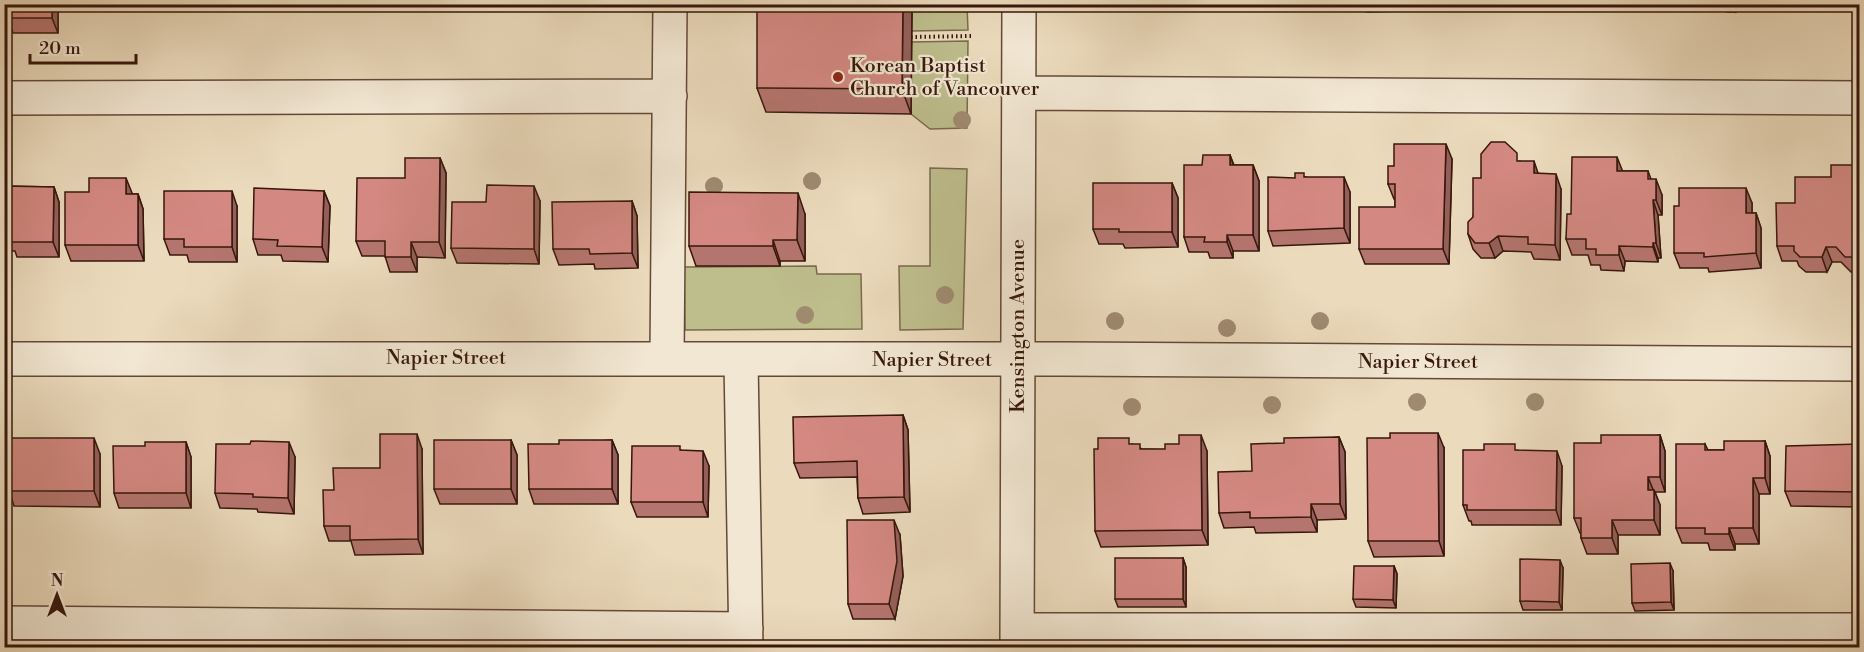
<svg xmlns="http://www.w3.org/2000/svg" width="1864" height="652" font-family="'Libre Bodoni',serif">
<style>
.green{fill:#bebd8c;stroke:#7a6a4c;stroke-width:1.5}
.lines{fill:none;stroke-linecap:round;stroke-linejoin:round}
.minor-casing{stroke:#644838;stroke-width:36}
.path{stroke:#37170c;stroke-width:4;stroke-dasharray:1.5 3;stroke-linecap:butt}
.minor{stroke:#f2e7d3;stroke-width:33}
.tree{fill:#9f8a70}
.wall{fill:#b5756f;stroke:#37170c;stroke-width:1.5}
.shaded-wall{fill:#945f5a;stroke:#37170c;stroke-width:1.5}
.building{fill:#d38881;stroke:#37170c;stroke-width:1.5}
.poi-dot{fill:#8f2418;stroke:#f2e7d3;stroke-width:2}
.labels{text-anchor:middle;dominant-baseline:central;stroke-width:4.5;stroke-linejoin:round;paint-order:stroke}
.poi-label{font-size:20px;fill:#37170c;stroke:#f2e7d3;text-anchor:start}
.street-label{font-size:20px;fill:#37170c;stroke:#f2e7d3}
</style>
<rect width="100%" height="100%" fill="#ebdabc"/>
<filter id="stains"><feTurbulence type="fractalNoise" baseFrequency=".00333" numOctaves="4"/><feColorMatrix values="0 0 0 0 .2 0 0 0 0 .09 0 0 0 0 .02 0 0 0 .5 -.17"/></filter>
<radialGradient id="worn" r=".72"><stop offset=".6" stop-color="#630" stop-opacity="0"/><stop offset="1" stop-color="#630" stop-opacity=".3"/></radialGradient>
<path class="green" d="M912 5H967L968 30 911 31Z
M968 41 967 128 930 129 911 114V42Z
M930 168 967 169 963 329 900 330 899 266H930Z
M816 266 817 274H861L862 329 685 330 684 267Z"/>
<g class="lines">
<defs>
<path id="minor" d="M1018 93 1860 98
M4 98 670 96
M667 358 670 4
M4 359H1062L1860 364
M741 361 746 648
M4 623 746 629
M1017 630H1860
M1017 648 1019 4"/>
</defs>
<use href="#minor" class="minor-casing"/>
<path class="path" d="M911 37 972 36"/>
<use href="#minor" class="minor"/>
</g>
<g class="tree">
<circle cx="962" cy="120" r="9"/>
<circle cx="812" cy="181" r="9"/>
<circle cx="714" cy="186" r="9"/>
<circle cx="945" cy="295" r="9"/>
<circle cx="805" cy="315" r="9"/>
<circle cx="1115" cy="321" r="9"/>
<circle cx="1320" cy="321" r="9"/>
<circle cx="1227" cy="328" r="9"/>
<circle cx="1417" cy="402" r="9"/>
<circle cx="1535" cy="402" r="9"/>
<circle cx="1272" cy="405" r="9"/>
<circle cx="1132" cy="407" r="9"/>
</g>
<path class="wall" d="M4 4H58V33H13L8 18V11H4Z
M85 4H117V9H87Z
M358 4H436V7L359 6Z
M469 4H528L470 6Z
M912 4 911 114 766 112 757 88Z
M1364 4H1426V7L1401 8V11L1367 12Z
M1514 4H1559L1560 7H1514Z
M1719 4H1740L1736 12H1727Z
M1230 155 1234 165H1253L1259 181V251H1233V258H1210L1208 252H1189L1184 237 1202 165Z
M440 158 446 173 445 258 417 257V272H390L385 256H362L356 241 405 178Z
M1452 159 1449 264H1365L1359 249 1395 207V199H1394L1388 184 1394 166Z
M1520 161 1561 189 1560 260 1534 259 1531 252 1503 251 1495 258H1481L1473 249 1468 234 1473 217 1481 178Z
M1860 165V272H1851L1841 262H1832L1827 272H1806L1799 266 1797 261H1782L1777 246 1795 203 1831 177Z
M1622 171H1648L1651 179 1662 195V215H1658L1661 258H1658V262L1625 261 1624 271 1601 270 1600 265H1591L1588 255H1572L1566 239 1571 214Z
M1306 177 1350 192V243L1273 246 1268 231 1295 178Z
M1172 183 1178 198V247L1125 248 1123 244H1099L1093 229Z
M4 186 54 187 59 202V257H17L15 251H4Z
M324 191 330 206 328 262 283 261 281 255H258L253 239Z
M132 194H138L143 209 144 261H71L65 245Z
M540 201 539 264 457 263 451 248 486 202Z
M632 201 637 216 638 268 595 269 594 264 559 265 553 249Z
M1752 203V213H1756L1761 228V268L1709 272 1708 268H1680L1674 253Z
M237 206V262H189L187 255H170L164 239Z
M805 214V261H780V266H696L689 246Z
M903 415 908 430 910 512 863 514 858 498 857 477 800 478 794 463Z
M1660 435 1665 451V492H1655L1660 505V535H1618V554H1587L1581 538V533H1580L1574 518 1601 443Z
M1339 437 1345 452 1346 519 1317 520V532L1256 533 1254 527 1224 528 1219 513 1284 443Z
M511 440 517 455V504H440L434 489Z
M612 440 618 455V504H534L529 489 559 444Z
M1765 441 1770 456V494H1759V544H1735V550H1710L1708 543H1682L1676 528 1705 444 1708 450H1724Z
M186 442 191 457V508H119L114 493 145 446Z
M1132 444 1142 449 1207 451 1208 545 1101 547 1095 531Z
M1860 444V507L1791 506 1785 491Z
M1444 448V556L1374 557 1368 541Z
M422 449 423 554 355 555 351 541H329L324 526 334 490Z
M681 450 709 466 708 517H637L631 502Z
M1517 450 1562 466 1561 525H1472L1471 521H1469L1463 505Z
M100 454V507L14 506 9 491Z
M295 457 294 514 258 512 257 509 220 508 215 493Z
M900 535 903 576 895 619H853L848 604Z
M1183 558 1186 567V607H1118L1115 599Z
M1394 566 1397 574 1396 608 1356 607 1353 599Z
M1563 568 1562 610H1523L1520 601Z
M1673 571 1674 610 1635 611 1632 603Z"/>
<path class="shaded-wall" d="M52 4H58V33L52 18Z
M903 4H912L911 114 902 89Z
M1733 4H1740L1736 12Z
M1446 144 1452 159 1449 264 1443 249Z
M1230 155 1235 170 1230 165Z
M1617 157 1623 172 1617 171Z
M440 158 446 173 445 258 439 242Z
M1534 161 1539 176 1534 173Z
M1253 165 1259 181V251L1253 235Z
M1556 174 1561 189 1560 260 1555 245Z
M1344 177 1350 192V243L1344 228Z
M126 178 132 193V209L126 194Z
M1656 179 1662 195V215L1656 200Z
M1172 183 1178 198V247L1172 232Z
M534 186 540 201 539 264 534 249Z
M54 187 59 202V257L53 242Z
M1746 188 1752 203V228L1746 213Z
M232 191 237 206V262L232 247Z
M324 191 330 206 328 262 322 247Z
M798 193 805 214V261L797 240Z
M138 194 143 209 144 261 138 245Z
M1653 200 1658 215 1661 258 1656 243Z
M632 201 637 216 638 268 632 253Z
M1756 213 1761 228V268L1756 253Z
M1227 235 1233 251V258L1227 242Z
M1498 236 1503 251 1495 258 1489 243Z
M773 240 780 261V266L773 246Z
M411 242 417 257V272L411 257Z
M1653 243 1658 258V262L1653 247Z
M1619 246 1625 261 1624 271 1619 255Z
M1826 247 1832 262 1827 272 1822 257Z
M903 415 908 430 910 512 904 497Z
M1438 433 1444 448V556L1439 541Z
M417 434 422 449 423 554 418 539Z
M1201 435 1207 451 1208 545 1202 530Z
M1660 435 1665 451V492L1660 477Z
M1339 437 1345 452 1346 519 1340 504Z
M94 438 100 454V507L94 491Z
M511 440 517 455V504L511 489Z
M612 440 618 455V504L612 489Z
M1765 441 1770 456V494L1765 478Z
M186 442 191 457V508L186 493Z
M289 442 295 457 294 514 288 498Z
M703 451 709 466 708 517 703 502Z
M1557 451 1562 466 1561 525 1556 510Z
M1648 477 1654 492 1648 490Z
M1753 478 1759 494V544L1753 528Z
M1654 490 1660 505V535L1654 520Z
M1311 504 1317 520V532L1311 517Z
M894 520 900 535 903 576 895 619 889 604Z
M1612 520 1618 535V554L1612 538Z
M1729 528 1735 544V550L1729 534Z
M1183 558 1186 567V607L1183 599Z
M1560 560 1563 568 1562 610 1559 602Z
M1670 563 1673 571 1674 610 1671 602Z
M1394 566 1397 574 1396 608 1393 600Z"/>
<path class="building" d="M8 4H52V18H8Z
M757 4H903L902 89 757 88Z
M1491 142H1505L1517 153V161H1534V173L1556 174 1555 245 1528 244V237L1498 236 1489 243H1475L1468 234V222L1473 217V178H1481V154Z
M1394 144H1446L1443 249H1359V207H1395V184H1388V166H1394Z
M1203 155H1230V165H1253V235H1227V242H1204L1205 237H1184V165H1202Z
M1572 157H1617V171H1648V179H1656V200H1653L1656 243H1653V247L1619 246V255H1596V249H1586V239H1566L1567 214H1571Z
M405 158H440L439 242H411V257H385V241H356L357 178H405Z
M1831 165H1860V255L1858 257H1845L1836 247H1826L1822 257H1800L1794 251V246H1777L1776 203H1795V177H1831Z
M1295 173H1304V177H1344V228L1268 231V177L1295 178Z
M89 178H126V194H138V245H65V192H89Z
M1093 183H1172V232H1119V229H1093Z
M487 185 534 186V249L451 248 452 202H486Z
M4 186 54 187 53 242H11V236H4Z
M254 188 324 191 322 247 277 246 278 240 253 239Z
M1679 188H1746V213H1756V253L1704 257V253H1674V206H1679Z
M164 191H232V247H184V239H164Z
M689 192 798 193 797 240H773V246H689Z
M632 201V253L590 254 589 249H553L552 202Z
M903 415 904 497 858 498 857 461 794 463 793 417Z
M1390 433H1438L1439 541H1368L1367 438H1390Z
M380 434H417L418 539 350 540V526H324L323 490H334L333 468H380Z
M1179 435H1201L1202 530 1095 531 1094 449H1098V438H1129V444H1140V449H1165V444H1179Z
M1601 435H1660V477H1648V490H1654V520H1612V538H1581V518H1574V443H1601Z
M1339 437 1340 504H1311V517L1250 518V512L1219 513 1218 472 1252 471 1251 444 1284 443V438Z
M9 438H94V491H9Z
M434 440H511V489H434Z
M559 440H612V489H529L528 444H559Z
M251 441 289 442 288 498 253 497V494L215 493 216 444H250Z
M1724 441H1765V478H1753V528H1729V534H1705V528H1676V444H1705V450H1724Z
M145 442H186V493H114L113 446H145Z
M1484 444H1515V450L1557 451 1556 510H1467V505H1463V450H1484Z
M1860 444V492L1785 491 1786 446Z
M632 446H680V450L703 451V502H631Z
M847 520H894L897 561 889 604H848Z
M1115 558H1183V599H1115Z
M1520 559 1560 560 1559 602 1520 601Z
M1670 563 1671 602 1632 603 1631 564Z
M1354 566H1394L1393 600 1353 599Z"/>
<circle class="poi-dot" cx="838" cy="77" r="6"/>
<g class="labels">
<g class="poi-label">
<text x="850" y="66">Korean Baptist<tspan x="850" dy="23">Church of Vancouver</tspan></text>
</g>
<g class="street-label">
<text transform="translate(1018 326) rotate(-90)">Kensington Avenue</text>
<text x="446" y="358">Napier Street</text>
<text x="932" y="360">Napier Street</text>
<text x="1418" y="362">Napier Street</text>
</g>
</g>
<rect width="1864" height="652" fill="none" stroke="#ebdabc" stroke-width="24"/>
<rect x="6" y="6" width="1852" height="640" fill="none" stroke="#37170c" stroke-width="3"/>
<rect x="12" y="12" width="1840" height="628" fill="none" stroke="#37170c" stroke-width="1.5"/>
<g transform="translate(57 595)" stroke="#f2e7d3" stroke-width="4.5" paint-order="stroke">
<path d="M0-4.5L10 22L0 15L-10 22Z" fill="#37170c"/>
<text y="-9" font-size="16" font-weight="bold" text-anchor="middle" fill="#37170c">N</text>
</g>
<path d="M30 54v9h106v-9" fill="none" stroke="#37170c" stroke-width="3"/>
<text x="39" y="54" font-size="18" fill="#37170c" stroke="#f2e7d3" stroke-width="4.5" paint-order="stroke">20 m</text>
<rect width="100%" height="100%" filter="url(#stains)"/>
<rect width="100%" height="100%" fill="url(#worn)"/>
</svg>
